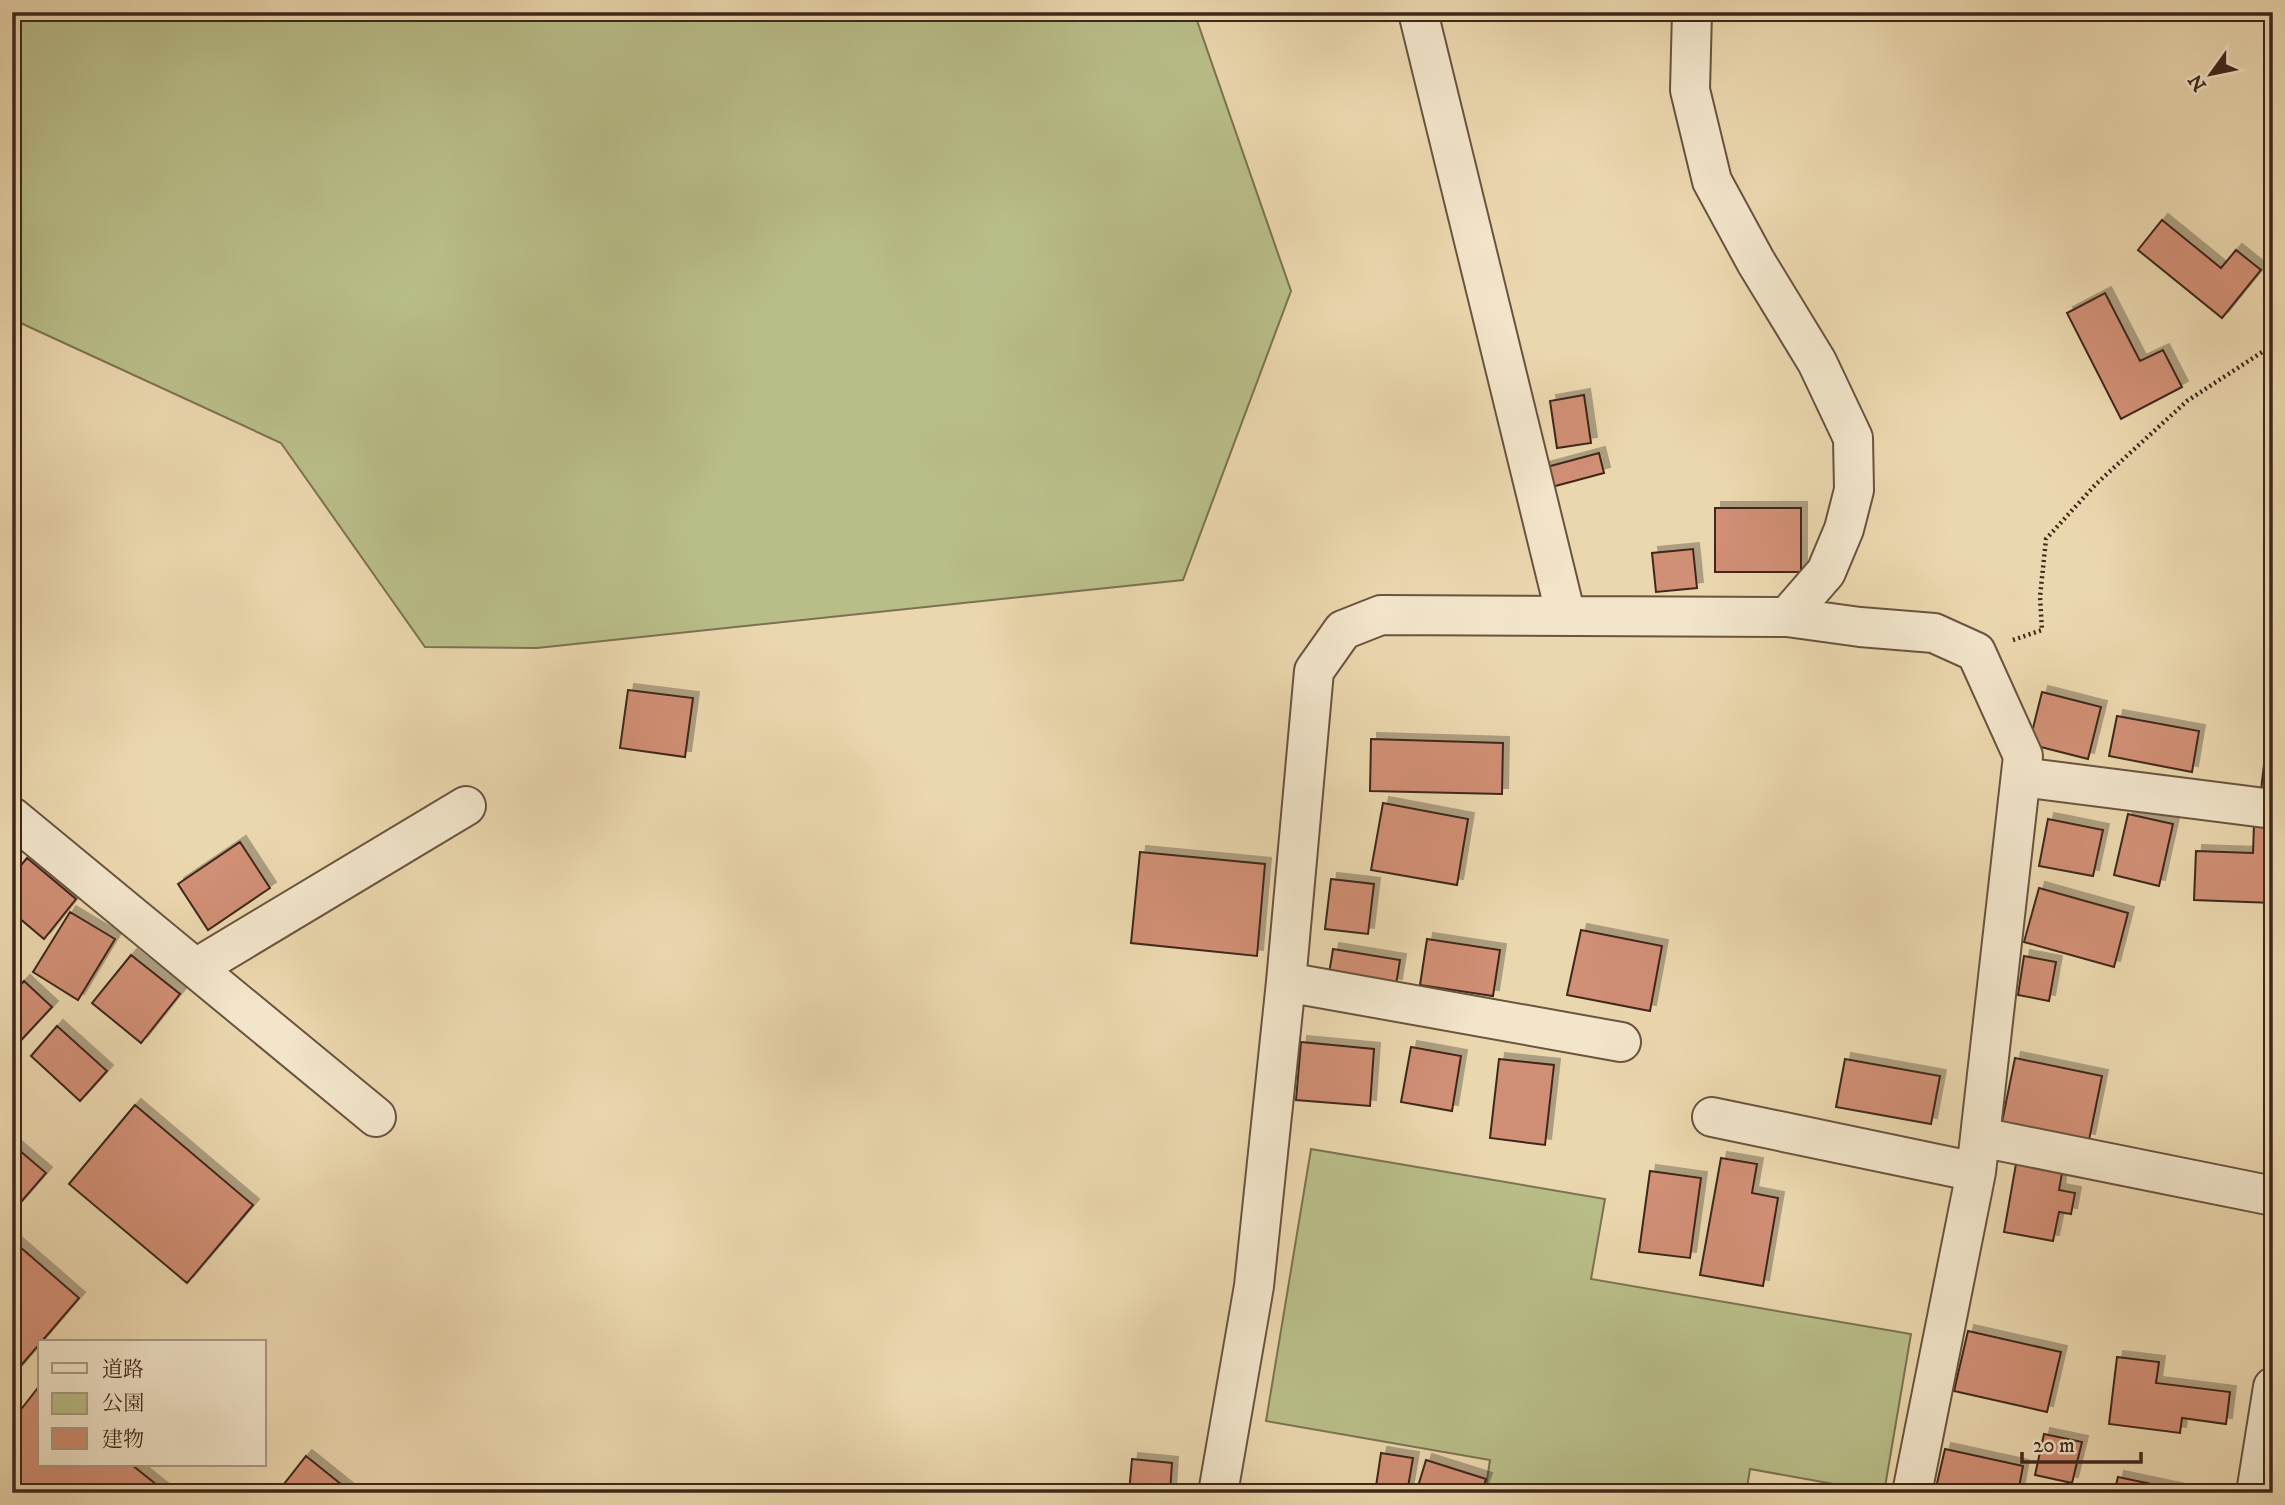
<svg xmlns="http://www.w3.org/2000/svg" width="2285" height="1505" font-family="'IM FELL DW Pica','Noto Serif JP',serif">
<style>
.green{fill:#b9be89;stroke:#7c7252;stroke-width:2}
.building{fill:#d18f74;stroke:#3f271a;stroke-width:2;filter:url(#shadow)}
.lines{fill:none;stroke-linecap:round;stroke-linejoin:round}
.minor-casing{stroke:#6a533f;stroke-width:42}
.path{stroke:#3f271a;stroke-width:4.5;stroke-dasharray:2 3.5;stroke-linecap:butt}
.minor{stroke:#f2e5ca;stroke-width:38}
</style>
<defs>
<filter id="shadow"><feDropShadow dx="6" dy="-6" stdDeviation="0" flood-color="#0004"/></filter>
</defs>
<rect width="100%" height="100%" fill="#ebd7ae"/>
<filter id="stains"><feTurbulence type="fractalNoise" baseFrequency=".00286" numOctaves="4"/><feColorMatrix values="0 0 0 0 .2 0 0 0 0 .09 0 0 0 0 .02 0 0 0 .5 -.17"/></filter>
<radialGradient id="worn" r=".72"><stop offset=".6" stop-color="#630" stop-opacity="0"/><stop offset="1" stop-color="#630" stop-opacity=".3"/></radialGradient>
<path class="green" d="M12 12H1194L1291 291 1183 580 537 648 425 647 281 443 12 319Z
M1311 1149 1605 1199 1591 1279 1911 1334 1884 1493 1750 1469 1746 1493H1485L1490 1460 1266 1421Z"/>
<path class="building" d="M2162 220 2221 268 2236 250 2261 270 2222 318 2138 250Z
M2105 293 2140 361 2163 350 2182 387 2121 419 2067 313Z
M1584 395 1591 443 1557 448 1550 401Z
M1599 453 1604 473 1548 488 1543 468Z
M1715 508H1801V572H1715Z
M1693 549 1697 588 1656 592 1652 553Z
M628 690 693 698 685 757 620 748Z
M2042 692 2101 707 2088 759 2029 744Z
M2117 716 2199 731 2192 772 2109 756Z
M2269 722 2273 723V792L2261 790Z
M1371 739 1503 743 1502 794 1370 791Z
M1383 803 1468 819 1457 885 1371 870Z
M2128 814 2173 824 2159 886 2114 875Z
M2048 819 2103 830 2093 876 2039 866Z
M2254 823 2273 824V903L2194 900 2196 851 2253 853Z
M240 842 270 888 208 930 178 884Z
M1140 852 1265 864 1257 956 1131 943Z
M27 858 76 899 44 939 12 912V876Z
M1331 879 1374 884 1368 934 1325 929Z
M2039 888 2128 913 2114 967 2024 942Z
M70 912 115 939 78 1000 33 972Z
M1581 930 1662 946 1650 1011 1567 995Z
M1427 939 1500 950 1493 996 1420 985Z
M1333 949 1400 960 1396 985 1329 974Z
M131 955 180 994 141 1043 92 1003Z
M2024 956 2056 962 2049 1001 2018 995Z
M24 981 52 1007 12 1050V994Z
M57 1026 107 1071 80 1101 31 1056Z
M1301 1042 1374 1049 1370 1106 1296 1100Z
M1411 1047 1461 1056 1452 1111 1401 1102Z
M2015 1058 2102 1076 2089 1140 2002 1122Z
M1499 1059 1554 1065 1545 1145 1490 1138Z
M1845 1059 1940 1076 1931 1124 1836 1107Z
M135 1105 253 1205 187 1283 69 1184Z
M12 1144 46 1173 14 1210 12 1208Z
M1721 1158 1757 1164 1752 1193 1778 1198 1763 1286 1700 1275Z
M2016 1164 2062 1173 2059 1190 2075 1193 2071 1214 2059 1212 2053 1241 2004 1232Z
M1650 1171 1701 1178 1690 1258 1639 1252Z
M12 1240 79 1298 12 1376Z
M1968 1331 2061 1352 2047 1412 1954 1391Z
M2117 1357 2159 1362 2156 1383 2230 1392 2226 1424 2182 1418 2180 1433 2109 1424Z
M37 1389 40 1392V1465H132L167 1493H15L12 1491V1421Z
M2044 1434 2082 1442 2072 1483 2035 1475Z
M1945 1449 2023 1466 2018 1493 1935 1492Z
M1381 1453 1413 1458 1407 1493H1375Z
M306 1456 352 1493H277Z
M1132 1459 1172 1463 1170 1493H1129Z
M1426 1460 1486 1479 1481 1493H1416Z
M2118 1477 2194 1493H2114Z"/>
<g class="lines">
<defs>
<path id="minor" d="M1418 12 1566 616
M1692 12 1690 90 1712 181 1756 262 1817 362 1853 438 1854 490 1844 529 1826 572 1787 617
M2021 777 2273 809
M12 817 376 1117
M196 968 466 806
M1286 982 1621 1042
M1712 1117 1976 1172
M1980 1137 2273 1196
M1218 1493 1254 1286 1286 982 1314 671 1343 630 1381 615 1787 617 1860 627 1934 633 1976 652 2023 756 1976 1172 1912 1493
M2256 1493 2273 1387"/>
</defs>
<use href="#minor" class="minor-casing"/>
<path class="path" d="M2013 640 2042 630 2040 597 2046 539 2096 484 2187 401 2273 345"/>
<use href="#minor" class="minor"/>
</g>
<rect width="2285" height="1505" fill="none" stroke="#ebd7ae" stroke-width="42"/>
<rect x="14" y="14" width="2257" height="1477" fill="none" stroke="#3f271a" stroke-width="3.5"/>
<rect x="21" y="21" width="2243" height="1463" fill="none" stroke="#3f271a" stroke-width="2"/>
<rect x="38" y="1340" width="228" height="126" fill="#f2e5ca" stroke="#aa9984" stroke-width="2"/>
<rect x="52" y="1363" width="35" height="10" fill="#f2e5ca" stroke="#aa9984" stroke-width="2"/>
<text x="102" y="1376" font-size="21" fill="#3f271a">道路</text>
<rect x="52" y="1393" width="35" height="21" fill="#b9be89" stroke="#aa9984" stroke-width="2"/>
<text x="102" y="1410" font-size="21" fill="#3f271a">公園</text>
<rect x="52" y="1428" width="35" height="21" fill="#d18f74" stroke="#aa9984" stroke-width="2"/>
<text x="102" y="1446" font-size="21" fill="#3f271a">建物</text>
<g transform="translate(2211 74) rotate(237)" stroke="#f2e5ca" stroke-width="5" paint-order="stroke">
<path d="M0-5L12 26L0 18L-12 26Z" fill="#3f271a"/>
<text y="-10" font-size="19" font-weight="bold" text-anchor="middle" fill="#3f271a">N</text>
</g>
<path d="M2022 1452v10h119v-10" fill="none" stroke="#3f271a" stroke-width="3.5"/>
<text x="2033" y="1452" font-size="21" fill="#3f271a" stroke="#f2e5ca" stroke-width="5" paint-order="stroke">20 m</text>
<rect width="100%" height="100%" filter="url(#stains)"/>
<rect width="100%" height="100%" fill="url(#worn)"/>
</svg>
